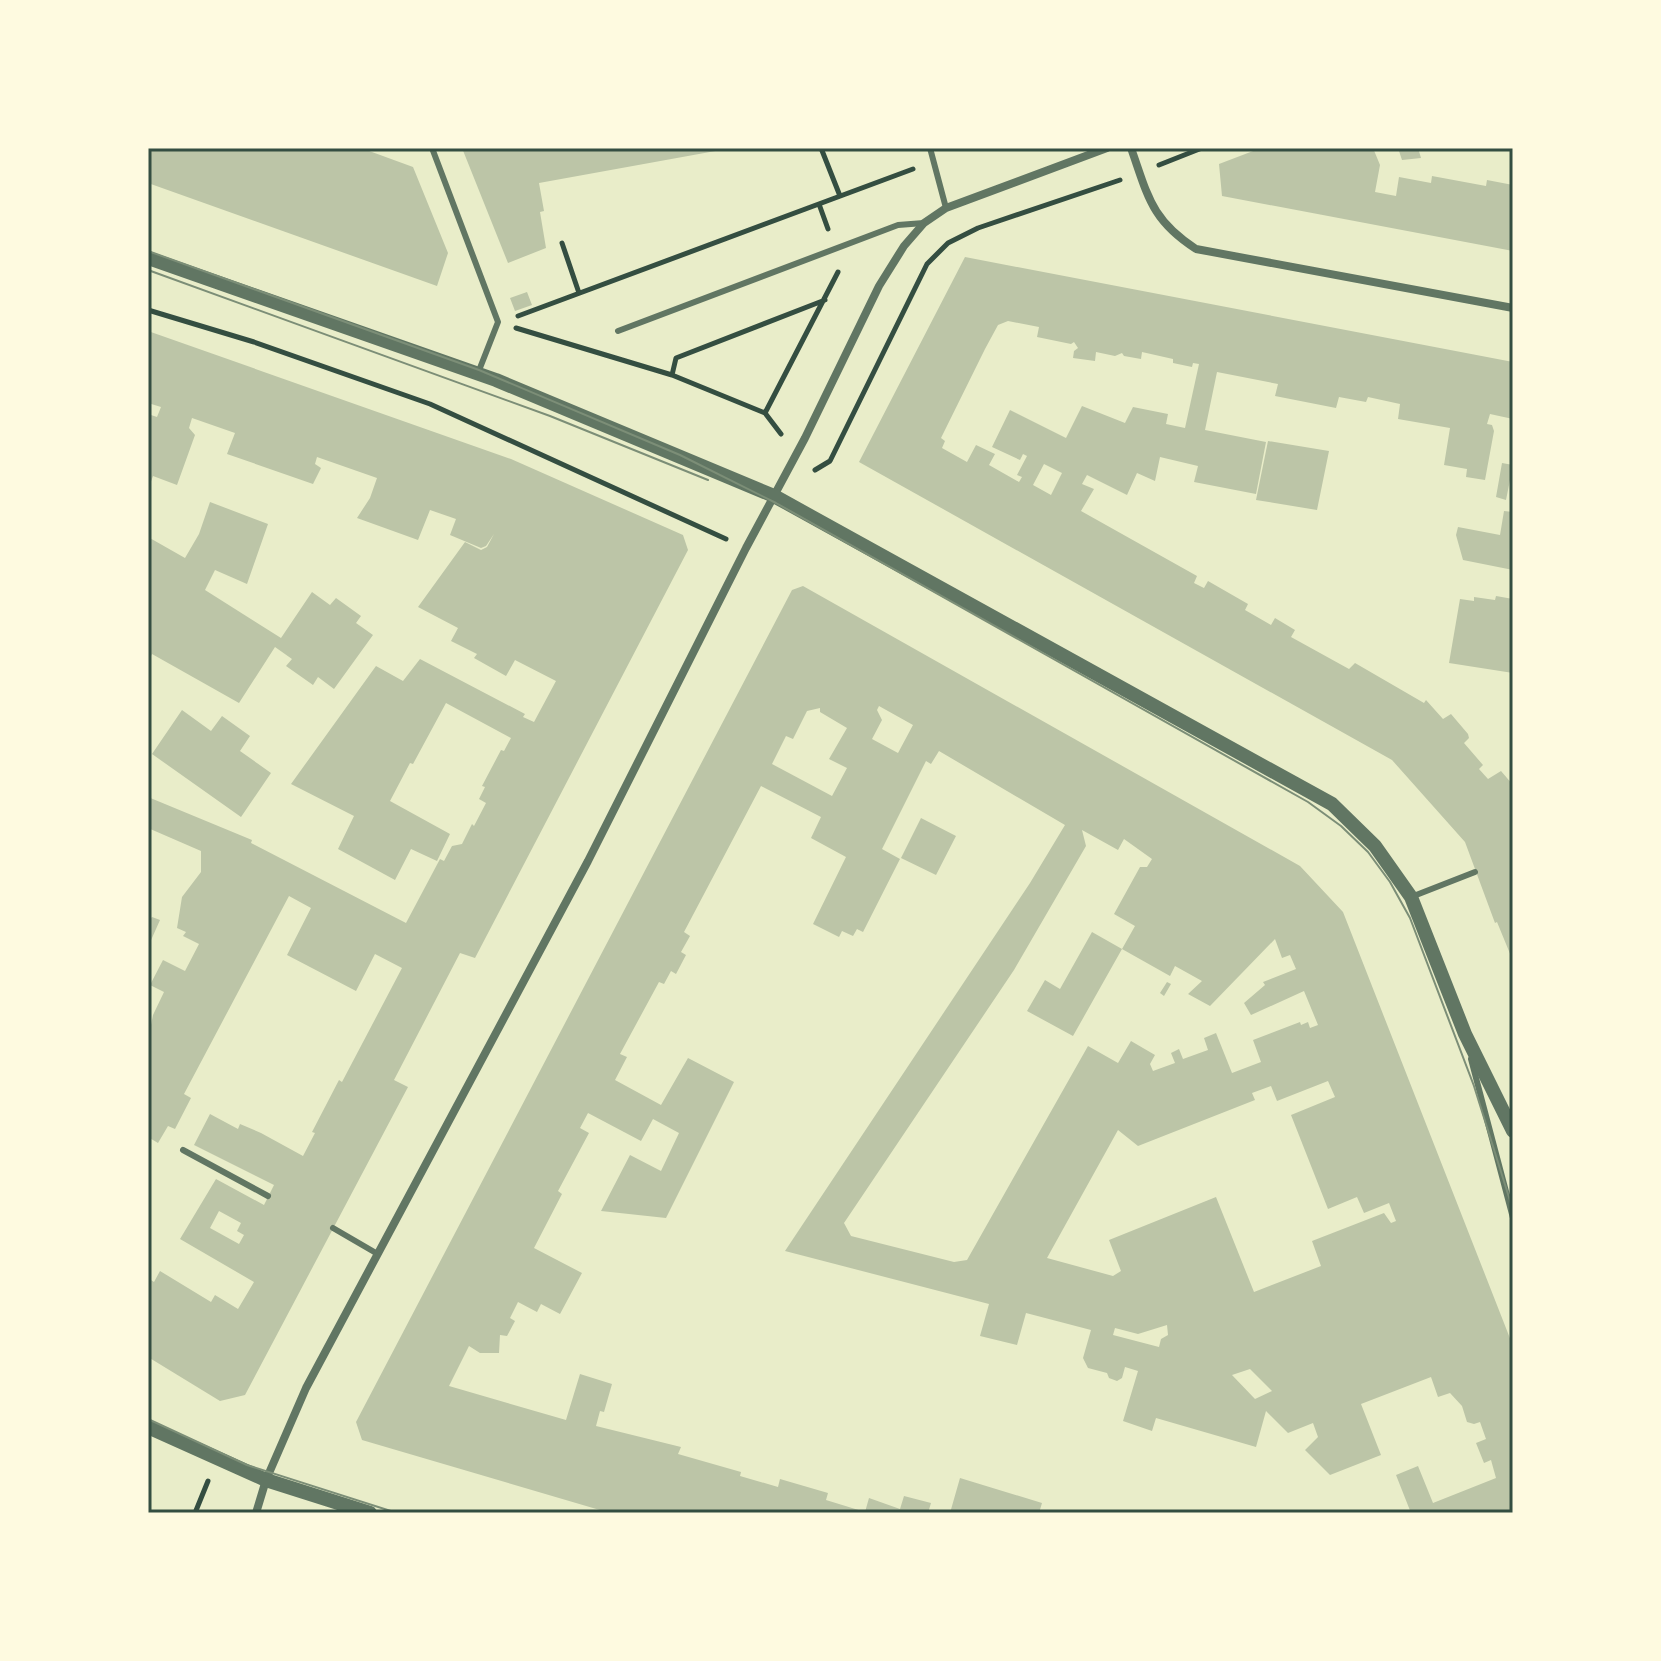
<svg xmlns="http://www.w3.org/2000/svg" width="1661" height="1661" font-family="Quicksand,sans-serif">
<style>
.building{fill:#bcc5a7;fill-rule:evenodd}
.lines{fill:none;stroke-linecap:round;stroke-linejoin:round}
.path{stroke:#344e41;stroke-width:5}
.service{stroke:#617663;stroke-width:6}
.minor{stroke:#617663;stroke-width:8}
.tertiary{stroke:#617663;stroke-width:14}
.tram{stroke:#7c8e77;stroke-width:2}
.neatline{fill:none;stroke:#344e41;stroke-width:3}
</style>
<rect width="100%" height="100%" fill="#e9edc9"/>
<path class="building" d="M148 148H361L413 167 448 253 437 286 148 183Z
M462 148H721V150L539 183 544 211 540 212 546 248 508 263Z
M1261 148H1373L1380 165 1375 192 1396 196 1399 177 1431 183 1432 176 1486 186 1487 180 1513 185V251L1222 196 1219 164Z
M1398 148H1418L1421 158 1402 160Z
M965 257 1513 362V419L1490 414 1487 424 1492 425 1494 431 1485 480 1466 477 1467 469 1444 465 1450 428 1398 419 1400 404 1368 397 1366 402 1339 397 1336 408 1275 396 1278 384 1217 372 1205 430 1266 442 1256 494 1194 482 1198 466 1160 457 1155 481 1137 473 1127 495 1087 475 1082 484 1094 489 1081 511 1197 576 1194 583 1204 588 1208 581 1248 604 1245 610 1271 625 1275 618 1295 630 1291 637 1349 669 1355 663 1424 703 1426 700 1443 719 1451 714 1468 734 1469 738 1464 743 1483 765 1479 769 1488 779 1501 771 1513 785V961L1497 922 1495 923 1465 842 1392 760 859 462ZM1008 321 1039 327 1037 337 1071 344 1074 342 1078 348 1074 351 1073 358 1095 361 1096 352 1115 356 1122 353 1124 356 1141 359 1142 352 1173 359V363L1192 367 1193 363 1199 364 1185 428 1166 424 1168 414 1133 407 1125 423 1082 406 1066 438 1010 410 992 447 1020 460 1023 454 1027 456 1017 475 1022 477 1019 482 989 465 995 454 976 445 967 462 942 448 945 441 941 438 985 349 998 325ZM1044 464 1062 473 1051 495 1033 485Z
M527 292 532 305 515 311 510 298Z
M148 331 511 459 683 535 688 550 475 958 460 953 394 1080 408 1087 245 1395 220 1401 148 1357V1278L154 1282 160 1271 211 1302 215 1295 238 1309 254 1282 180 1239 216 1179 264 1205 274 1185 194 1145 210 1114 238 1129 240 1124 261 1133 303 1156 315 1133 312 1132 339 1080 342 1082 402 968 375 954 356 991 287 955 311 908 289 896 184 1094 191 1098 175 1129 168 1126 158 1143 148 1137V1040L153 1015 164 992 150 985 163 960 185 971 199 944 183 936 186 932 177 928 182 897 201 872V851L148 828V797L252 840 251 843 406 923 440 859 444 861 452 846 462 844 472 824 474 826 486 803 479 799 485 787 482 786 501 750 504 751 511 738 446 703 413 764 410 763 390 801 450 834 437 861 411 849 395 880 338 849 354 816 291 784 376 666 403 681 420 659 525 714 523 717 534 722 556 681 515 660 506 676 474 658 477 654 451 641 458 628 418 607 465 542 481 550 487 547 494 534 486 546 481 548 450 535 456 519 430 510 418 540 357 518 370 498 377 478 317 457 315 464 321 468 313 484 227 454 235 433 192 418 189 428 195 435 177 485 153 476 148 490V417L151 415 157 417 161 407 148 403ZM219 1211 241 1223 237 1231 244 1235 239 1244 210 1228Z
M1268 441 1329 451 1317 510 1256 500Z
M1502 463 1513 465 1506 500 1496 497Z
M210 502 268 524 247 584 215 570 205 590 281 638 312 592 330 605 336 598 361 616 356 623 373 635 334 689 318 677 313 685 286 666 292 659 275 647 239 703 152 654 148 662V537L185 558 199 534Z
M1504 511 1513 512V570L1463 560 1456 535 1458 527 1500 535Z
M803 586 1300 866 1343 912 1513 1346V1513H1411L1396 1475 1418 1466 1433 1503 1496 1478 1491 1460 1484 1463 1476 1443 1486 1439 1480 1422 1474 1424 1467 1422 1462 1406 1450 1393 1438 1397 1431 1377 1361 1404 1381 1455 1330 1475 1305 1450 1318 1437 1313 1423 1288 1433 1266 1411 1256 1447 1156 1418 1152 1431 1123 1421 1138 1371 1125 1367 1122 1378 1117 1381 1109 1378 1107 1373 1088 1368 1083 1358 1091 1330 1026 1313 1017 1345 980 1336 989 1304 785 1251 1030 883 1065 825 939 751 931 764 926 761 882 849 900 859 863 932 857 929 853 936 842 931 839 937 813 924 846 857 811 838 821 817 761 786 684 932 690 936 681 952 686 955 676 974 671 971 664 984 659 982 620 1054 627 1057 615 1080 661 1105 688 1058 734 1082 666 1218 601 1211 630 1155 661 1171 679 1133 653 1119 641 1141 588 1113 580 1128 589 1133 558 1191 562 1194 534 1248 582 1273 560 1314 541 1304 537 1312 518 1302 510 1318 515 1321 507 1336 500 1335 499 1353H480L469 1346 449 1386 566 1420 580 1374 612 1384 604 1412 600 1411 596 1426 681 1447 678 1454 741 1472 740 1476 778 1487 780 1479 828 1493 826 1500 865 1512 869 1498 900 1509 904 1496 931 1503 928 1513H610L362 1440 356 1422 792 590ZM879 706 913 725 898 753 872 739 882 720 877 710ZM820 708V712L847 728 829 759 847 768 832 796 772 764 786 736 793 739 807 711ZM1082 830 1118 850 1124 839 1152 859 1147 867H1140L1114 914 1135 926 1122 949 1170 976 1175 966 1202 981 1188 994 1210 1006 1275 939 1282 958 1290 955 1296 969 1263 982 1265 985 1244 1003 1251 1015 1304 991 1318 1025 1310 1028 1308 1022 1301 1025 1300 1022 1253 1040 1261 1062 1232 1073 1216 1033 1204 1038 1208 1050 1183 1059 1179 1049 1171 1053 1175 1063 1153 1071 1150 1064 1155 1055 1131 1041 1118 1063 1088 1046 967 1260 954 1262 851 1236 844 1223 1014 970 1086 846ZM1328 1081 1335 1097 1291 1115 1328 1209 1357 1197 1364 1213 1389 1203 1396 1221 1391 1223 1384 1213 1312 1241 1321 1266 1254 1292 1216 1197 1109 1240 1121 1271 1113 1276 1047 1258 1118 1130 1138 1146 1255 1100 1252 1093 1271 1086 1277 1101ZM1167 1325 1168 1335 1161 1339 1159 1347 1113 1335 1115 1328 1138 1334ZM1250 1369 1272 1391 1255 1399 1232 1375Z
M1496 596 1513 599V673L1449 663 1460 599 1474 601V597L1495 600Z
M182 710 211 731 222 716 250 736 240 751 271 773 241 817 152 754Z
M921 818 956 836 936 875 901 858Z
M152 917 160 920 148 947V921Z
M1092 932 1122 949 1073 1036 1027 1011 1045 980 1060 989Z
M1167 982 1171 984 1164 996 1160 993Z
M960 1478 1042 1503 1039 1513H950Z"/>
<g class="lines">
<path class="path" d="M821 148 840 196
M1159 165 1202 148
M819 204 828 229
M562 243 579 293
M148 310 254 342 430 404 726 539
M518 316 913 169
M516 328 672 375 765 413 838 272
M672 375 676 358 825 300
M765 413 781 434
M815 470 830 461 927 264 948 243 978 228 1120 180
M195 1513 208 1481"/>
<path class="service" d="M432 148 498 322 478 373
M930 148 946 208
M618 331 898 225 924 223
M1411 897 1475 872
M1471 1059 1513 1218
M183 1150 268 1196
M333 1228 376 1253"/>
<path class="minor" d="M1131 148C1148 196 1151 220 1196 249L1513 308
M256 1513 266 1480 306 1388 588 861 746 548 805 438 879 286 904 246 924 223 946 208 1107 148"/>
<path class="tertiary" d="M148 258 496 380 774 496 1332 804 1375 846 1411 897 1465 1034 1513 1131
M148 1427 266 1480 370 1513"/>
<path class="tram" d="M148 251 479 370 680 455 776 503 1308 802 1341 826 1368 852 1390 882 1410 918 1474 1086 1513 1210
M148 270 550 416 708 480
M148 1419 247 1465 397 1513"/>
</g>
<rect width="1661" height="1661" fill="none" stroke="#fefae0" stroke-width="300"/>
<rect x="150" y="150" width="1361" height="1361" class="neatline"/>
</svg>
